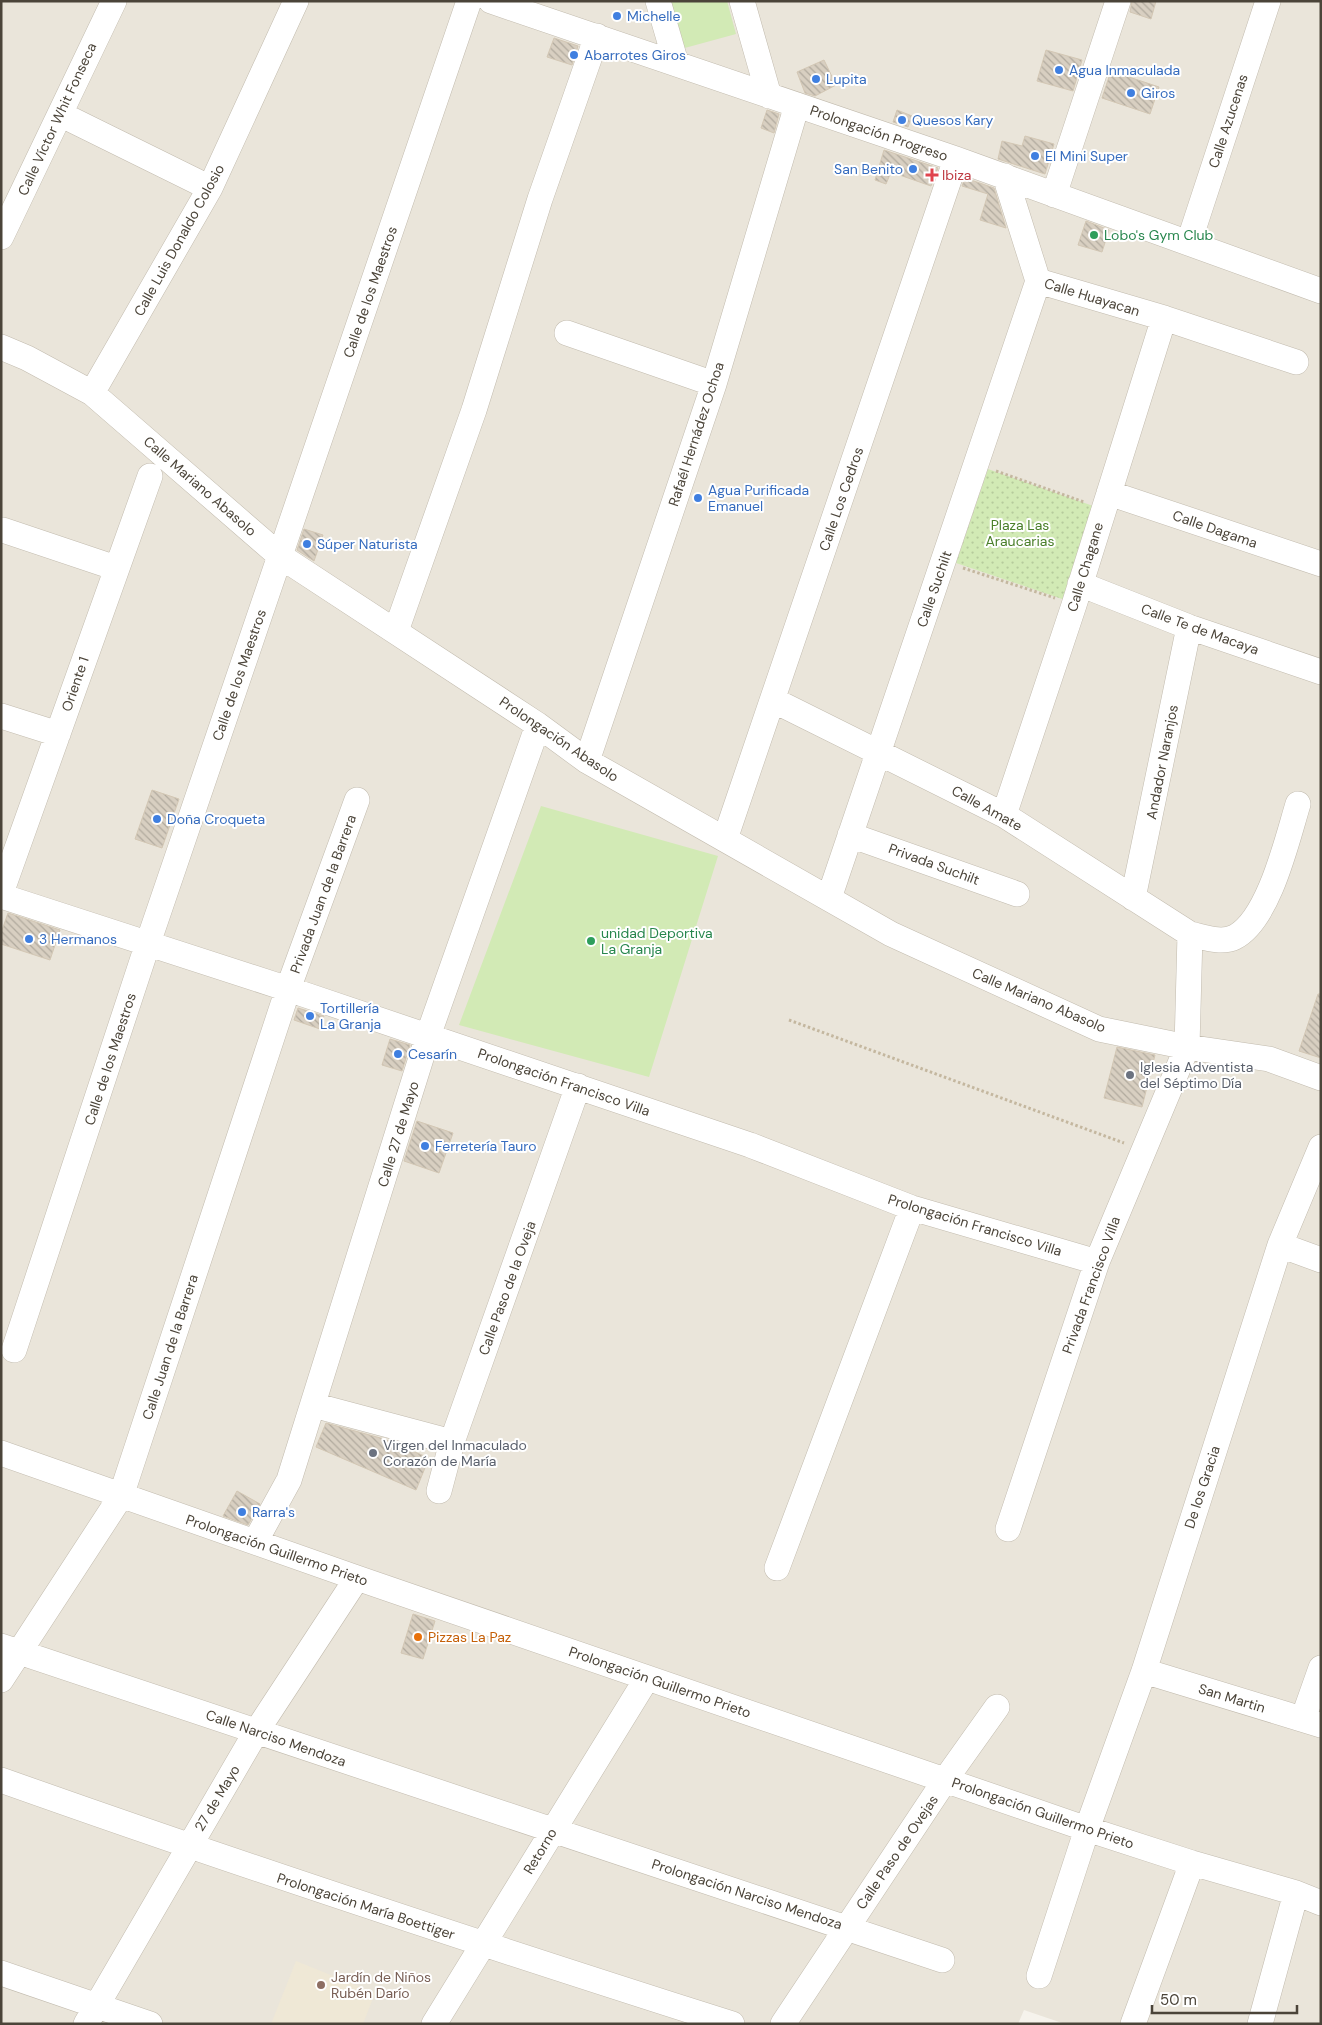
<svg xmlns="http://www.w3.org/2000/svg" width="1322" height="2025" font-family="'DM Sans',sans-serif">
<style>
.residential{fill:#eae5da}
.education{fill:#efe8d6}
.park{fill:url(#park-dots)}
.garden{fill:#d2eab5}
.building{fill:url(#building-back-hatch);stroke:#d3c7b4}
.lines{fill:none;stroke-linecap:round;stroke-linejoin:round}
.minor-casing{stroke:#c2bbae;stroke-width:26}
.path{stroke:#c4b79f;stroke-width:3;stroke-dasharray:2.5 2.5;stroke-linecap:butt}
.minor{stroke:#fff;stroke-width:25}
.shop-dot{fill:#3f7fe0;stroke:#fff;stroke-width:2}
.health-dot{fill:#e0444e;stroke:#fff;stroke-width:2}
.leisure-dot{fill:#2e9e5b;stroke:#fff;stroke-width:2}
.worship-dot{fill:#6b7280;stroke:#fff;stroke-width:2}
.food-dot{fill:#e8710a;stroke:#fff;stroke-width:2}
.education-dot{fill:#8d6e63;stroke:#fff;stroke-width:2}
.labels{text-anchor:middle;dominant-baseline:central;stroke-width:4;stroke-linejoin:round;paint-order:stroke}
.shop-label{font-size:14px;fill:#366cbe;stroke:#fff;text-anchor:start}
.street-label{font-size:14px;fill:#4b4439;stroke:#fff}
.health-label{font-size:14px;fill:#be3a42;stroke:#fff;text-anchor:start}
.leisure-label{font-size:14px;fill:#27864d;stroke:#fff;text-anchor:start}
.park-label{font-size:14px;fill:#4a7f2a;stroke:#fff}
.worship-label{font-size:14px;fill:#5b616d;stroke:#fff;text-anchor:start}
.food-label{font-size:14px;fill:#c56008;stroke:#fff;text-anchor:start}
.education-label{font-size:14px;fill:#785e54;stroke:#fff;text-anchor:start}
</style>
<defs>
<pattern id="park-dots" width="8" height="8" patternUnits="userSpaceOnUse" patternTransform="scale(1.25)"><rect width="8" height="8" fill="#d2eab5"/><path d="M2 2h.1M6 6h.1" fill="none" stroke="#b6ca9c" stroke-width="1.8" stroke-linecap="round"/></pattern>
<pattern id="building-back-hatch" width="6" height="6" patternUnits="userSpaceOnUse" patternTransform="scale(1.25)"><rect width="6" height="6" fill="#d8cfc1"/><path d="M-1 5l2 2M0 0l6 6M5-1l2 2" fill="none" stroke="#b1aa9e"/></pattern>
</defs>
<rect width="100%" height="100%" fill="#f6f3ec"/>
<path class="residential" d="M1 1H1321V2024H1065L1024 2010 1018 2024H1Z"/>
<path class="education" d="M296 1961 375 1993 363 2024H271Z"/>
<path class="park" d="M988 469 1096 507 1065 600 956 563Z"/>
<path class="garden" d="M667 1H727L736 34 681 49Z
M541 806 718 856 649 1077 459 1025Z"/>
<path class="building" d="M1132 1H1156L1151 19 1130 12Z
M554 38 578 46 572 65 547 57Z
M1046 50 1082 60 1073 91 1037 81Z
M824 60 836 85 815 96 805 93 797 72Z
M1111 71 1159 87 1150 114 1102 98Z
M767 110 779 114 774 133 761 128Z
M897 110 912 116 908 127 893 122Z
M1025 136 1054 144 1045 174 998 159 1002 141 1022 146Z
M884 150 938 168 931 186 891 172 886 184 875 180Z
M965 178 994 188 1006 228 980 220 988 194 962 186Z
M1086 221 1109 230 1102 252 1078 245Z
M304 529 323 535 314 561 297 550Z
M152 790 179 799 162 848 135 839Z
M8 913 60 930 50 960 1 944V933Z
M1318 994H1321V1058L1299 1051Z
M298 1008 324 1016 320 1029 294 1020Z
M390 1039 410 1045 402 1071 382 1065Z
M1117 1047 1155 1055 1142 1107 1104 1098Z
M417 1121 453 1133 439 1173 404 1161Z
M326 1423 384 1439 429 1458 416 1490 316 1447Z
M237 1491 260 1504 248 1525 223 1516Z
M413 1614 435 1621 423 1659 401 1653Z"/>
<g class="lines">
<defs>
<path id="minor" d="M491 1 956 159 1321 291
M658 1 676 63
M742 1 769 96
M60 114 210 188
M1005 176 1038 281
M1054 195 1118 1
M1 237 114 1
M1189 242 1268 1
M1038 281 1164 318 1296 362
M567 333 714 384
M1 347 27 358 92 393 280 556 538 725 587 761 891 934 1099 1029 1187 1047 1269 1059 1321 1078
M92 393 210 188 296 1
M1109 493 1321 564
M3 530 116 568
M1080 584 1189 627 1321 672
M396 631 474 410 540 199 597 36
M773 700 1004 815 1190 934C1204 937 1221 944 1235 937 1269 919 1287 840 1298 804
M1 716 58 734
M587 761 714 384 797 105
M1004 815 1074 605 1164 318
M850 835 1017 894
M725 839 956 159
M1 893 150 476
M1 896 288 989 750 1145 912 1208 1097 1262
M829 898 1038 281
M1133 898 1189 627
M1280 1245 1321 1260
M14 1350 148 943 469 1
M313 1405 452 1442
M1 1453 357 1578 1087 1829 1192 1863 1296 1893 1321 1903
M439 1491 452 1442 578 1086
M1008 1529 1097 1262 1187 1047 1190 934
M255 1542 289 1480 428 1036 538 725
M777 1568 912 1208
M1 1646 942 1960
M1144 1671 1321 1725
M1 1680 121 1496 288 989 357 800
M1303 1719 1321 1668
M1 1780C243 1866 487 1946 732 2024
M1 1973 150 2024
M1039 1976 1087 1829 1144 1671 1280 1245 1321 1147
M86 2024 256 1732 357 1578
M434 2024 647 1678
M783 2024 945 1780 997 1707
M1133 2024 1192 1863
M1260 2024 1296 1893"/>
</defs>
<use href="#minor" class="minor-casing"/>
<path class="path" d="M996 471 1084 502
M963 568 1055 598
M789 1020 1124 1143"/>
<use href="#minor" class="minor"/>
</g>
<g class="shop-dot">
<circle cx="617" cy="16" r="5"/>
<circle cx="574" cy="55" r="5"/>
<circle cx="1059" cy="70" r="5"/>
<circle cx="816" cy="79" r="5"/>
<circle cx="1131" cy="93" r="5"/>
<circle cx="902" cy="120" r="5"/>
<circle cx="1035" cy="156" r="5"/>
<circle cx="913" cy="169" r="5"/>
<circle cx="698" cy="498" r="5"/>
<circle cx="307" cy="544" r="5"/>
<circle cx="157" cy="819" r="5"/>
<circle cx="29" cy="939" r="5"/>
<circle cx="310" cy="1016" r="5"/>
<circle cx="398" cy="1054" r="5"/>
<circle cx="425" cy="1146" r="5"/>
<circle cx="242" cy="1512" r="5"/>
</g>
<path class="health-dot" d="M929.5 167.5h5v5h5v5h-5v5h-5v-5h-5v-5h5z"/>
<g class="leisure-dot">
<circle cx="1094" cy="235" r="5"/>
<circle cx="591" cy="941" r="5"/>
</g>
<g class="worship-dot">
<circle cx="1130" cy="1075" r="5"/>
<circle cx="373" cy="1453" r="5"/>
</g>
<circle class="food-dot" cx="418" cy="1637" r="5"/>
<circle class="education-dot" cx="321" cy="1985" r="5"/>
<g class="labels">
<g class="shop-label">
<text x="627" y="16">Michelle</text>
<text x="584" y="55">Abarrotes Giros</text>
<text x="1069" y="70">Agua Inmaculada</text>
<text x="826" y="79">Lupita</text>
<text x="1141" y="93">Giros</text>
<text x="912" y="120">Quesos Kary</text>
<text x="1045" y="156">El Mini Super</text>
<text x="903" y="169" text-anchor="end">San Benito</text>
<text x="708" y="490">Agua Purificada<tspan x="708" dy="16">Emanuel</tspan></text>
<text x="317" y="544">Súper Naturista</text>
<text x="167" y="819">Doña Croqueta</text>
<text x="39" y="939">3 Hermanos</text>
<text x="320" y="1008">Tortillería<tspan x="320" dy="16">La Granja</tspan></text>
<text x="408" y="1054">Cesarín</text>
<text x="435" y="1146">Ferretería Tauro</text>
<text x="252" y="1512">Rarra's</text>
</g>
<g class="street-label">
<text transform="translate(57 119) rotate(-65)">Calle Víctor Whit Fonseca</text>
<text transform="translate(1228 121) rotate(-72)">Calle Azucenas</text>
<text transform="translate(879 133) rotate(19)">Prolongación Progreso</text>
<text transform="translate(179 240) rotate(-61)">Calle Luis Donaldo Colosio</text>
<text transform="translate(370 292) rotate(-71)">Calle de los Maestros</text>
<text transform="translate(1092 297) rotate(17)">Calle Huayacan</text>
<text transform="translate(696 434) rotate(-72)">Rafaél Hernádez Ochoa</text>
<text transform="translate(200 486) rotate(41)">Calle Mariano Abasolo</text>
<text transform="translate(841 499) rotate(-71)">Calle Los Cedros</text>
<text transform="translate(1215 529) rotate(19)">Calle Dagama</text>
<text transform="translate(1085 567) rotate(-73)">Calle Chagane</text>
<text transform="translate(934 589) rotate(-71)">Calle Suchilt</text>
<text transform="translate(1200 629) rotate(20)">Calle Te de Macaya</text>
<text transform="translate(239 675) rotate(-71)">Calle de los Maestros</text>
<text transform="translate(75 684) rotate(-71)">Oriente 1</text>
<text transform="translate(559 739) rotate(34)">Prolongación Abasolo</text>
<text transform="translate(1162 762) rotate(-79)">Andador Naranjos</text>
<text transform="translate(987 808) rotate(29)">Calle Amate</text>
<text transform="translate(934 864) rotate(20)">Privada Suchilt</text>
<text transform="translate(323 894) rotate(-70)">Privada Juan de la Barrera</text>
<text transform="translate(1039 1000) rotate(23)">Calle Mariano Abasolo</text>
<text transform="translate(110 1059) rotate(-72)">Calle de los Maestros</text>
<text transform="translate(564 1082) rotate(19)">Prolongación Francisco Villa</text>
<text transform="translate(398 1134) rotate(-73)">Calle 27 de Mayo</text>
<text transform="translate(975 1225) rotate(17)">Prolongación Francisco Villa</text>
<text transform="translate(1091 1285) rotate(-70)">Privada Francisco Villa</text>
<text transform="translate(507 1288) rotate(-70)">Calle Paso de la Oveja</text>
<text transform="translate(170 1347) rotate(-72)">Calle Juan de la Barrera</text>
<text transform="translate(1202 1487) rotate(-72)">De los Gracia</text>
<text transform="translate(277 1550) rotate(19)">Prolongación Guillermo Prieto</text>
<text transform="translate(660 1682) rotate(19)">Prolongación Guillermo Prieto</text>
<text transform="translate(1232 1698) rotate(17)">San Martin</text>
<text transform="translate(276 1738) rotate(19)">Calle Narciso Mendoza</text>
<text transform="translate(217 1798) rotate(-59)">27 de Mayo</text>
<text transform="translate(1043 1813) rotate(19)">Prolongación Guillermo Prieto</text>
<text transform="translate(540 1851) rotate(-59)">Retorno</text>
<text transform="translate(897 1852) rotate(-56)">Calle Paso de Ovejas</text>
<text transform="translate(747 1894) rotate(18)">Prolongación Narciso Mendoza</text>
<text transform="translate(366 1906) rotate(18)">Prolongación María Boettiger</text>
</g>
<g class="health-label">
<text x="942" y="175">Ibiza</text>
</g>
<g class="leisure-label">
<text x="1104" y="235">Lobo's Gym Club</text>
<text x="601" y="933">unidad Deportiva<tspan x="601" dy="16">La Granja</tspan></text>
</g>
<g class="park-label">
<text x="1020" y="525">Plaza Las<tspan x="1020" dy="16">Araucarias</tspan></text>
</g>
<g class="worship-label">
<text x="1140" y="1067">Iglesia Adventista<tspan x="1140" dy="16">del Séptimo Día</tspan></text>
<text x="383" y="1445">Virgen del Inmaculado<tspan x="383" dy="16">Corazón de María</tspan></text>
</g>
<g class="food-label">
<text x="428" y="1637">Pizzas La Paz</text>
</g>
<g class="education-label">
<text x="331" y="1977">Jardín de Niños<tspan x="331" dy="16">Rubén Darío</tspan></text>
</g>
</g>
<rect width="1322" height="2025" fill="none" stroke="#4b4439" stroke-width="5"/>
<path d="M1152 2005v8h145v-8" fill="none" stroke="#4b4439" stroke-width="2.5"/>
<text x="1160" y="2005" font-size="15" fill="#4b4439" stroke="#ffffff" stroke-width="4" paint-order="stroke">50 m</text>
</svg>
